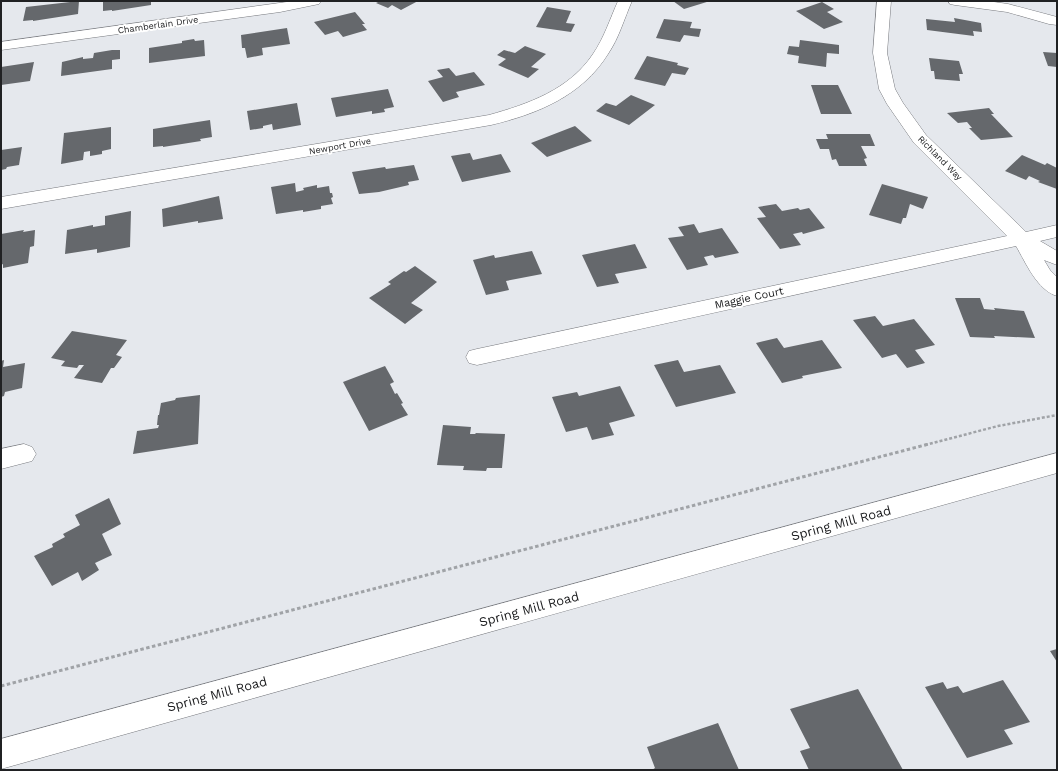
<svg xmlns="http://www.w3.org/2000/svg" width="1058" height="771" font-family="'Work Sans',sans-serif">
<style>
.building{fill:#65686c}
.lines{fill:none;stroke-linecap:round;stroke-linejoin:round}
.minor-casing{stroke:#787a7f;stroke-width:1}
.tertiary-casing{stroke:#787a7f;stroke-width:1}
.path-far1{stroke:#a0a3a7;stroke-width:2.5;stroke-dasharray:3 2;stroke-linecap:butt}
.path{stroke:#a0a3a7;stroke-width:3;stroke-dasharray:3.5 2.5;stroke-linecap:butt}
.minor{fill:#fff;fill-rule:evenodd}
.tertiary{fill:#fff;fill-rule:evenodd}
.labels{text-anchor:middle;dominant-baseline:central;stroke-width:4;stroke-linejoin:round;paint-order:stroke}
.far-street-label{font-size:9px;fill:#202123;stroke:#fff}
.street-label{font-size:11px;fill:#202123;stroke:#fff}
.near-street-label{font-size:13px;fill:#202123;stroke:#fff}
</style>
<rect width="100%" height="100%" fill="#e5e8ed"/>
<path class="building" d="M79 1 78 14 33 21V20L23 21 26 7Z
M103 1H151V5L112 11V10L103 11Z
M380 1H418L401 10 392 5 388 8 376 3Z
M673 1H710L684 9Z
M822 2 834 9 827 12 843 22 824 29 796 11Z
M547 7 571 11 566 23 575 24 571 32 536 27Z
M355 12 365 24H362L367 30 343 37 338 31 325 35 314 22Z
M954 18 981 23 982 32 973 31 974 36 927 30 926 19 955 22Z
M664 19 692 22 690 28 701 29 699 37 684 35 680 42 656 38Z
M287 28 290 44 262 48 263 55 247 58 245 48H242L241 35Z
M194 39 195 41 204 40 205 56 149 63V48L182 43V41Z
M800 40 839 45V54L827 53 826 67 798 63 799 56 787 54 789 46 799 47Z
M525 46 546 54 531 67 539 69 528 78 498 65 506 59 497 55 504 50 515 53Z
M112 50H120V59L112 60V69L61 76 62 62 83 57V59L93 58 94 53Z
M1043 52 1057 53V67L1048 66Z
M647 56 678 63 677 65 689 68 685 75 672 73 665 86 634 79Z
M929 58 959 61 963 74H959L960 81 935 79 934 71H931Z
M34 62 30 81 1 85V67Z
M449 68 456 76 474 72 485 85 456 92 459 97 443 102 428 81 443 77 437 70Z
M811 85H838L852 114H821Z
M388 89 394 107 384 109 385 112 372 114V111L336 117 331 98Z
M631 95 655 105 629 125 596 111 606 103 616 106Z
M297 103 301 125 273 130 272 124 263 126V128L250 130 247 111Z
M989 108 994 114H991L1013 137 981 140 969 128H972L967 122 958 123 947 113Z
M210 120 212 137 200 139 201 141 163 147V146L153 147V129Z
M575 126 592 141 547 157 531 143Z
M111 127V149L102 151V154L90 156V151L84 152 83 160 61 164 64 133Z
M826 134H870L875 146H861L867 158 864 159 867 166H839L836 159 832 160 829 149H820L816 139H828Z
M22 147 19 165 7 167 6 169 1 170V150Z
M470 153 473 160 501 154 511 172 462 182 451 156Z
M1022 155 1045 165 1047 163 1057 168V189L1038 182 1040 181 1029 176 1026 180 1005 171Z
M414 165 419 180 408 182 409 185 379 192 359 194 352 172 385 167 386 169Z
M295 183 296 192 304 190 303 188 317 185V188L329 186 330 193H332L333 197 331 198 333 204 321 206V209L303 212V210L276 214 271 187Z
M882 184 928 197 923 209 910 204 906 218H903L901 224 869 215Z
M219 196 223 219 198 223V221L163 227 162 209Z
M776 204 782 211 798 208 800 210 809 208 825 228 803 234 802 232 793 234 801 245 780 249 757 218 766 217 758 207Z
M131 211 130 247 97 253V249L65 254 67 230 93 225V227L105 225V216Z
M694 224 699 233 722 228 739 253 715 258 713 255 704 257 708 265 687 270 668 238 684 236 678 227Z
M24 230 23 232 35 230 34 246 30 247 28 263 3 268V264L1 265V234Z
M635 244 647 268 615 274 619 283 597 287 582 255Z
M532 251 542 274 506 281 509 290 486 295 473 260 494 255 495 258Z
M415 266 437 282 411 303 423 310 405 324 369 298 391 284 388 282 404 271 406 272Z
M955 298H980L984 309 995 310 994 308 1024 311 1035 338 994 336 995 338 970 337Z
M875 316 883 326 914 319 935 345 915 350 925 363 907 368 896 354 882 358 853 320Z
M72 331 127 340 116 355 122 357 114 368H111L102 383 74 378 84 365H79L77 368 61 366 65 361 51 358Z
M777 338 784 348 822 340 842 368 802 376 803 378 782 383 756 343Z
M4 360 3 367 25 363 22 388 5 392 4 396 1 397V361Z
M678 360 684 372 720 365 736 393 676 407 654 365Z
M385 366 394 382 390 384 395 394 397 393 403 403 401 404 408 415 369 431 343 382Z
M620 386 635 416 609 423 614 435 592 440 587 427 566 432 552 397 577 392 579 396Z
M200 395 198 444 133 454 137 431 158 428 159 425H157L158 415H159L161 403 175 400 176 398Z
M443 425 471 427 470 434H476L475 433 505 434 502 468H487L486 471 463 470 464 466 437 465Z
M109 498 121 524 102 534 112 555 95 563 99 570 82 581 78 572 52 586 34 556 53 547 52 544 65 537 63 534 80 525 75 515Z
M1057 649V662L1050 651Z
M1003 680 1030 722 1004 730 1013 744 967 758 925 687 943 682 947 689 958 686 963 693Z
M858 689 903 770H809L800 751 810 748 790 709Z
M718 723 739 770H652L655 768 647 747Z"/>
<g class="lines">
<defs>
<path id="minor" d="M294 1H321L319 4 280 12 1 50V42Z
M618 1H632C624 19 619 38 608 54 582 96 537 114 491 125L1 209V197L489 115C528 104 569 90 593 54 604 38 610 19 618 1Z
M877 1H891L887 53 895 89 903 103 926 135 1026 232 1057 225V237L1040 241 1057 251V265L1044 260 1050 270 1057 277V296C1037 290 1026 263 1016 246L477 365 469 363 466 357 469 351 477 349 1007 236 914 143 887 104 879 89 873 53Z
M948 1H987L1008 4 1057 17V25L1049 24 1007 12 955 5 950 4Z
M24 444 32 447 36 454 32 461 1 469V449Z"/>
<path id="tertiary" d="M1057 453V473L1 769V739Z"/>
</defs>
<use href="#minor" class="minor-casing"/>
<use href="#tertiary" class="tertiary-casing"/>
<path class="path-far1" d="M925 445 998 426 1057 415"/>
<path class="path" d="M1 686 929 444"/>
<use href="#minor" class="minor"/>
<use href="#tertiary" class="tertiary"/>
</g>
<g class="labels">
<g class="far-street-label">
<text transform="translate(158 25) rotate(-8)">Chamberlain Drive</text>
<text transform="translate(340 146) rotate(-10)">Newport Drive</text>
<text transform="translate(940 158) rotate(45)">Richland Way</text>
</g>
<g class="street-label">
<text transform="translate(749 298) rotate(-12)">Maggie Court</text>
</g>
<g class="near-street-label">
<text transform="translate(841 523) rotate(-15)">Spring Mill Road</text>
<text transform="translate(529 609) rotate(-15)">Spring Mill Road</text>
<text transform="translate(217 694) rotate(-15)">Spring Mill Road</text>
</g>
</g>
<rect width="1058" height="771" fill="none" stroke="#202123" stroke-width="4"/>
</svg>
